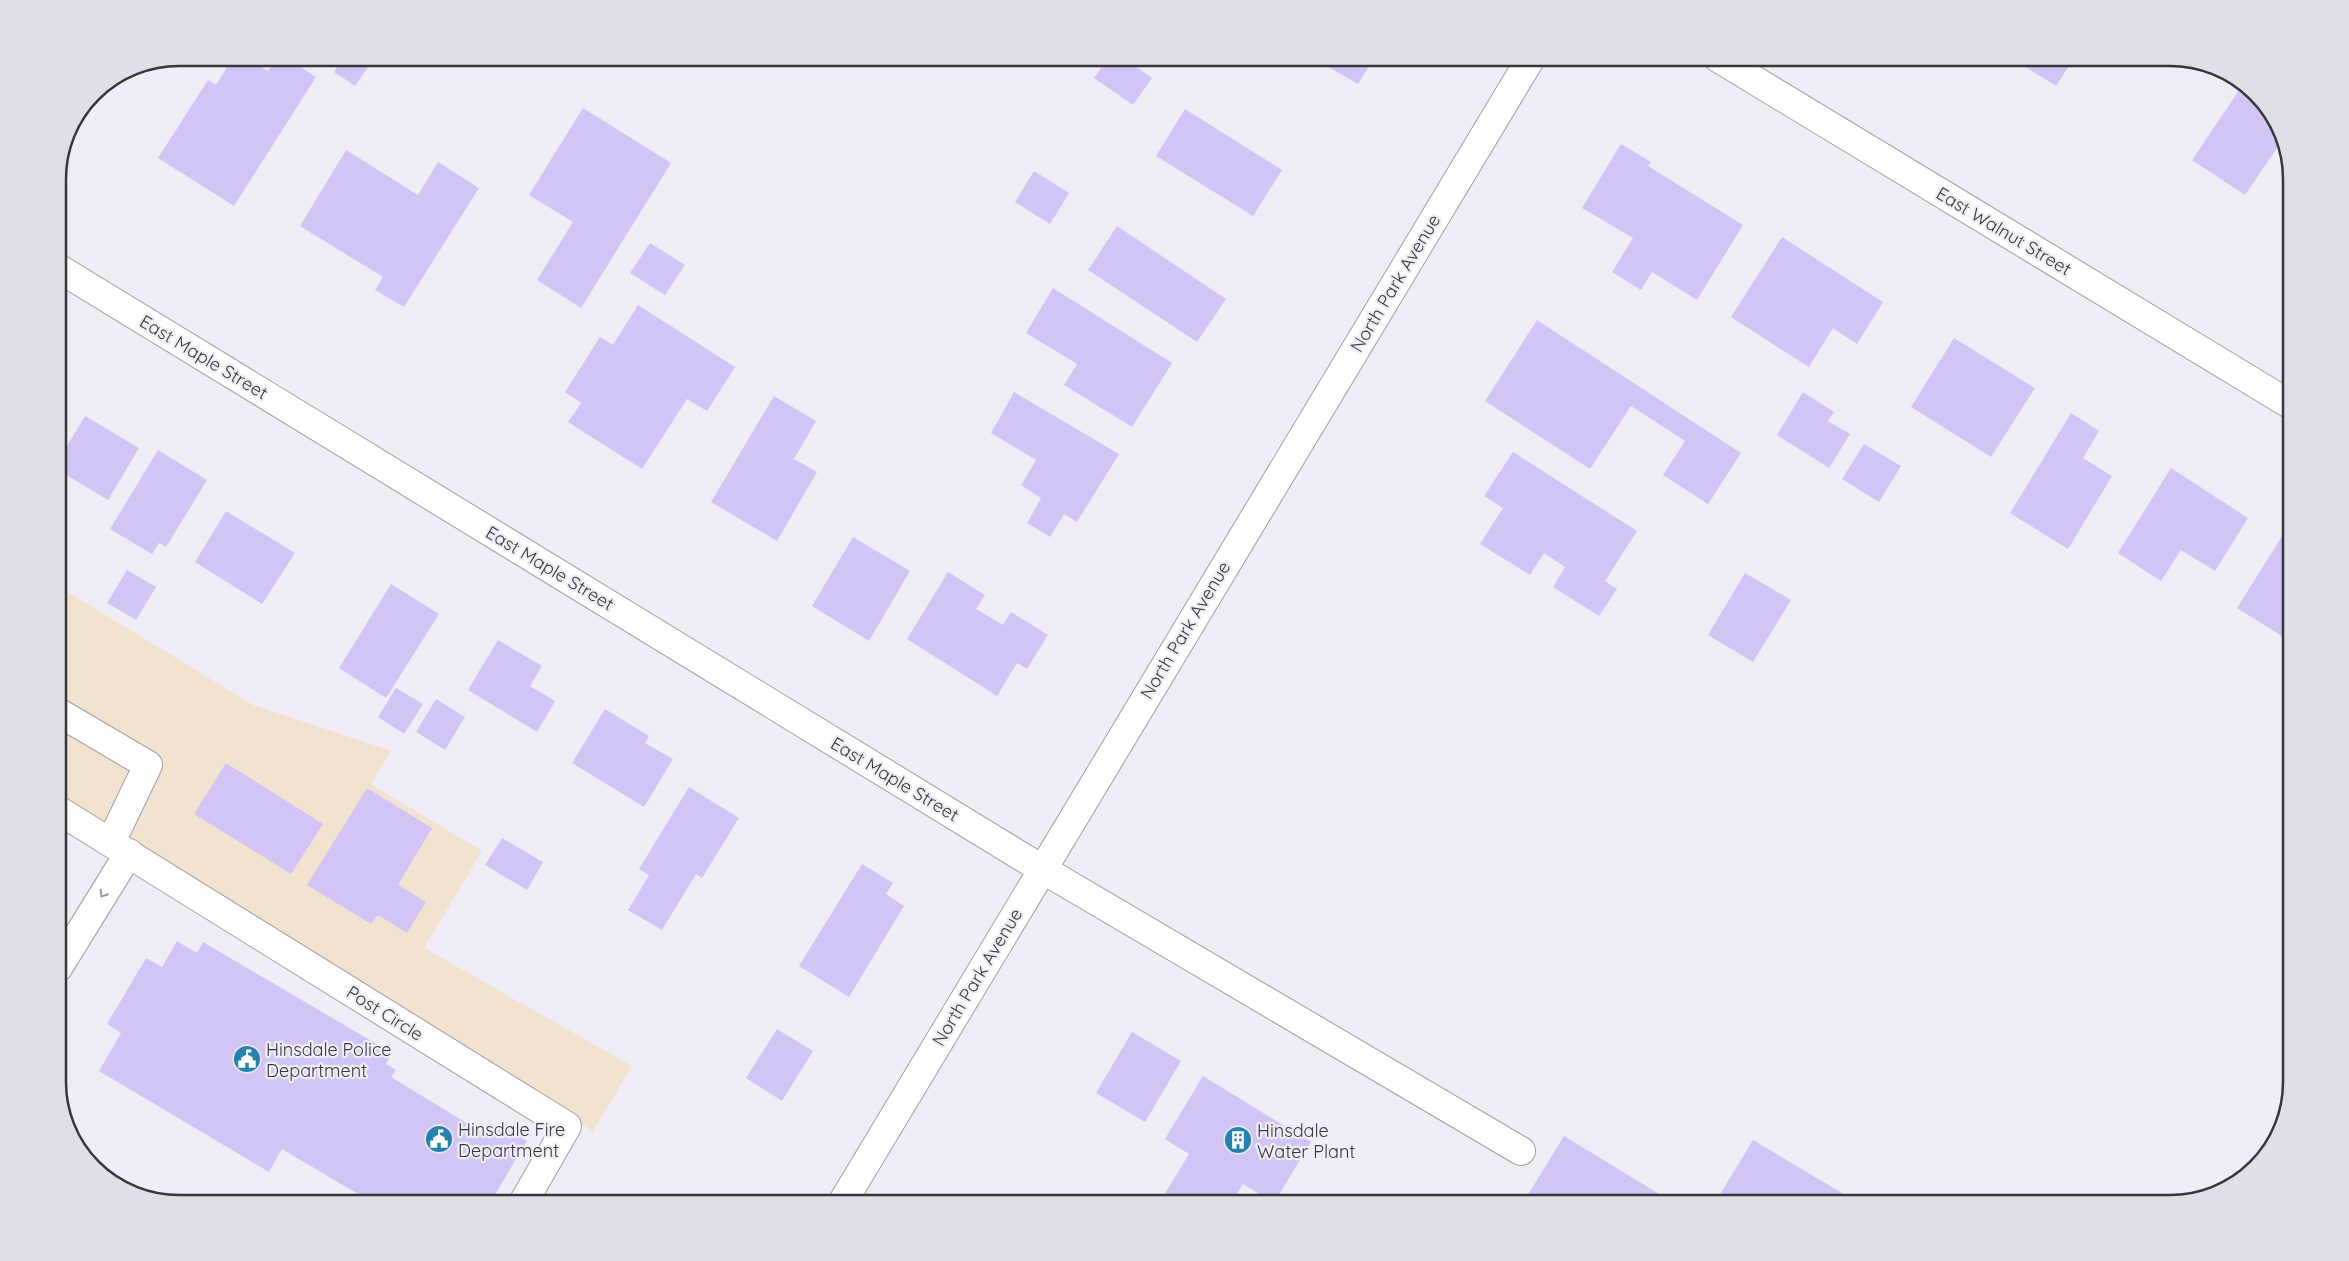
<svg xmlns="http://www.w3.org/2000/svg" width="2349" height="1261" font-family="Quicksand,sans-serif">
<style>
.commercial{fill:#f2e2d0}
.building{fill:#d2c5f6}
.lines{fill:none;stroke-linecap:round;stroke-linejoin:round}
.minor-casing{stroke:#a09ea6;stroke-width:30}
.minor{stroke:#fff;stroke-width:28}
.oneway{stroke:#9b9a9c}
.labels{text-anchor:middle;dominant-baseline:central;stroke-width:4.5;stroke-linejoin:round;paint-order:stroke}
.street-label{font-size:18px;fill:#373639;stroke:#efedf6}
.poi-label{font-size:18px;fill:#373639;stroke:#efedf6;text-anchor:start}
.rim{fill:none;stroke:#373639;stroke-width:2.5}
</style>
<rect width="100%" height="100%" fill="#efedf6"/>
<path class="commercial" d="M58 586 253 705 391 751 371 784 482 851 424 948 632 1066 593 1131 58 798Z"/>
<path class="building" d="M233 58H246L268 71 277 58H287L316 77 234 206 158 158 208 80 216 85Z
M343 58H374L355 86 334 72Z
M1108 58H1124L1152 78 1133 105 1094 78Z
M1313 58H1374L1358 84Z
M2011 58H2074L2056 86Z
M2242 86 2271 112 2281 142 2245 195 2192 160Z
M583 108 671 163 581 308 537 280 573 222 529 195Z
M1185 109 1282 170 1253 216 1156 156Z
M1621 144 1651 162 1648 166 1743 225 1697 300 1652 272 1641 290 1612 272 1633 238 1582 208Z
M346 150 418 195 438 162 479 188 404 307 375 290 383 277 300 226Z
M1034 171 1069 193 1050 224 1015 202Z
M2291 183V196L2285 192Z
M1117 226 1226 299 1197 342 1088 270Z
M1782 237 1883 302 1857 344 1833 328 1809 367 1731 317Z
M650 243 685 265 665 295 630 273Z
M1053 288 1172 363 1132 427 1064 385 1077 364 1026 333Z
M638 305 735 367 707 411 687 399 642 469 568 422 581 403 565 392 600 337 613 345Z
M1537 320 1741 453 1708 504 1663 475 1685 441 1631 406 1590 469 1485 401Z
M1954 338 2035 388 1991 457 1911 407Z
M1014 392 1119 454 1077 522 1064 514 1050 537 1027 523 1041 498 1021 485 1036 460 991 433Z
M1803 392 1834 412 1828 421 1850 434 1829 468 1777 435Z
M774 396 816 421 794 459 817 472 777 541 711 502Z
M2071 413 2099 431 2083 458 2112 476 2068 549 2010 513Z
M85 416 139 448 108 500 58 470V461Z
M1864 444 1901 466 1879 502 1842 479Z
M158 450 207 480 166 547 159 543 152 554 110 529Z
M1513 452 1637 531 1605 581 1617 589 1599 616 1553 587 1565 567 1544 553 1530 575 1480 544 1503 508 1484 496Z
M2171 468 2248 518 2215 571 2181 550 2161 581 2118 553Z
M226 511 295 553 262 604 195 562Z
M2284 533 2291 538V642L2237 608Z
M853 537 910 571 869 641 812 606Z
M127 570 156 587 136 620 107 603Z
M948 572 985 595 976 609 1003 625 1011 612 1048 635 1027 669 1017 663 997 696 907 639Z
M1745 573 1791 600 1753 662 1708 635Z
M391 584 439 614 386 698 339 668Z
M498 640 542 666 530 686 555 701 537 732 468 690Z
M396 688 423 704 404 734 378 717Z
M436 699 465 717 445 750 416 732Z
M605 709 649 736 645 743 673 759 644 807 572 763Z
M226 763 323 824 291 874 194 814Z
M689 787 739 818 702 878 696 874 662 930 628 910 649 875 639 869Z
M367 788 432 828 398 885 426 902 407 933 378 915 371 924 307 885Z
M502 838 543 862 527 890 485 865Z
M862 864 893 883 886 894 904 906 849 997 799 966Z
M177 941 197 953 203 942 392 1053 386 1064 396 1070 391 1077 491 1138 499 1125 527 1141 490 1203H373L282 1149 269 1172 99 1071 121 1033 107 1024 146 958 162 967Z
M777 1029 813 1051 782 1101 746 1078Z
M1132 1032 1181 1061 1145 1122 1096 1093Z
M1203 1076 1311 1142 1274 1203 1243 1184 1231 1203H1159L1189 1154 1165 1139Z
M1564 1136 1674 1203H1523Z
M1753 1140 1847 1196 1842 1203H1731L1719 1196Z"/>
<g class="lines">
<defs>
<path id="minor" d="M1718 58 2291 405
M58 268 1042 869 1521 1151
M58 712 148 765 111 842
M58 810 567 1126 523 1203
M58 968 129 853
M842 1203 1531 58"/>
</defs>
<use href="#minor" class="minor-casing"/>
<use href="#minor" class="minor"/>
</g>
<defs><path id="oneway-chevron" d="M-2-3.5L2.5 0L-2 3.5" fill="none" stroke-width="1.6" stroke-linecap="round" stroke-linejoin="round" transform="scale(1.25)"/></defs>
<use class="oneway" href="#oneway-chevron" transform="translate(103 894) rotate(122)"/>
<defs>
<symbol id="civic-disc" viewBox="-11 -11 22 22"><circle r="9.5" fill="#2681af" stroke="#efedf6"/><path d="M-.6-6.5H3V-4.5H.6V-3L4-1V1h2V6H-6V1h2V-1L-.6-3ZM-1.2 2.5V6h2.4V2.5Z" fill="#fff"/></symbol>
<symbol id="building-disc" viewBox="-11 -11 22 22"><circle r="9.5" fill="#2681af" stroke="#efedf6"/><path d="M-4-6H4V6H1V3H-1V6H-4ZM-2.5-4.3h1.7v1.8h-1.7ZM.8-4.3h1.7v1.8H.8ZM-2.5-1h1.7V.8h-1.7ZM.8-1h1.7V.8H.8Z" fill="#fff"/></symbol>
</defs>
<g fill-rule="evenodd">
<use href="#civic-disc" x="231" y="1043" width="32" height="32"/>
<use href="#civic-disc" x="423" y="1123" width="32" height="32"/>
<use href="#building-disc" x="1222" y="1124" width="32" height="32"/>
</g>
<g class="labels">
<g class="street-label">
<text transform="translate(2004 231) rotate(31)">East Walnut Street</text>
<text transform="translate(1395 283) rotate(-59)">North Park Avenue</text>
<text transform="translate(204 357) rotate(31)">East Maple Street</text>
<text transform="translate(550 568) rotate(31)">East Maple Street</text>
<text transform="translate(1185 630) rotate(-59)">North Park Avenue</text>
<text transform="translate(895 779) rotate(31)">East Maple Street</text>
<text transform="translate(977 977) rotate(-59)">North Park Avenue</text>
<text transform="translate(385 1013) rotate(32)">Post Circle</text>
</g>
<g class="poi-label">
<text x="266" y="1049">Hinsdale Police<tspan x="266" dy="21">Department</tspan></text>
<text x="458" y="1129">Hinsdale Fire<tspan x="458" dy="21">Department</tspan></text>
<text x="1257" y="1130">Hinsdale<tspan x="1257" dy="21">Water Plant</tspan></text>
</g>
</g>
<path d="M0 0H2349V1261H0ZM179 66H2170A113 113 0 0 1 2283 179V1082A113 113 0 0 1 2170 1195H179A113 113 0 0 1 66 1082V179A113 113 0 0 1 179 66Z" fill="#e0dee7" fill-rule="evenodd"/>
<path class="rim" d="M179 66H2170A113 113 0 0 1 2283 179V1082A113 113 0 0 1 2170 1195H179A113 113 0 0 1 66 1082V179A113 113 0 0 1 179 66Z"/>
</svg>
